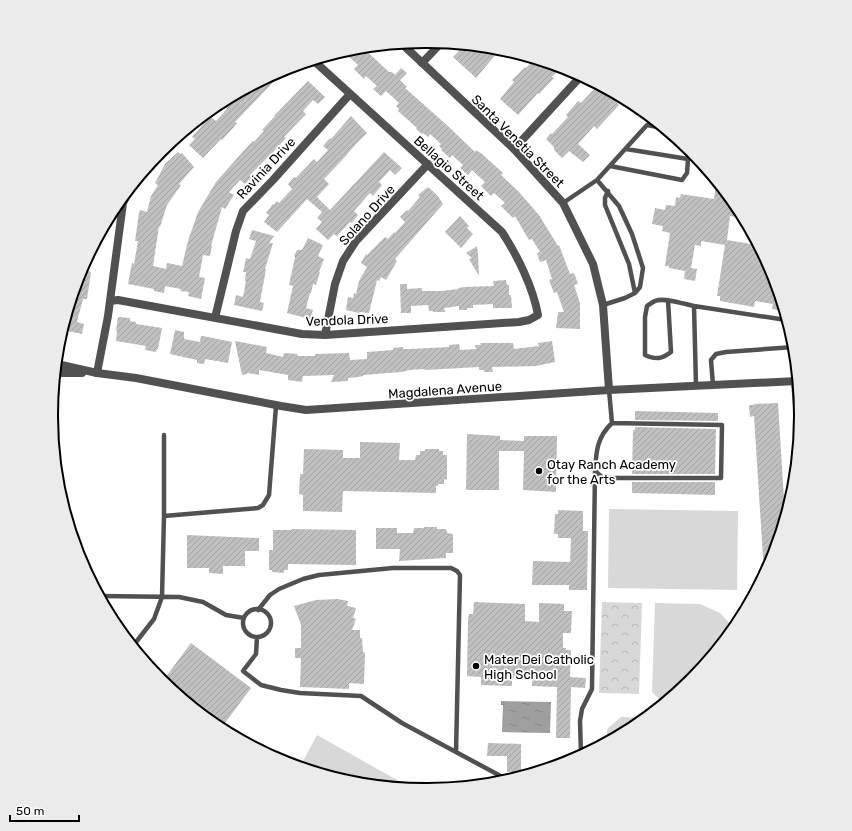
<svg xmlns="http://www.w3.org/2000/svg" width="852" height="831" font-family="Rubik,sans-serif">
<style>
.grass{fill:#d8d8d8}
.park{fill:url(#park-crowns)}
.water{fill:url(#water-ripples)}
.building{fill:url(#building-hatch)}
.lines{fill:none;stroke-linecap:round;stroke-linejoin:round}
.service{stroke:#515151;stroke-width:4.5}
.minor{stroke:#515151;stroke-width:8}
.tertiary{stroke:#515151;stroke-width:8}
.poi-dot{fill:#000;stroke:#fff;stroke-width:1.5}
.labels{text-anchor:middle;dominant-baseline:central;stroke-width:3.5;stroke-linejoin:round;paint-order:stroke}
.street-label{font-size:13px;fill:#000;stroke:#fff}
.poi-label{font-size:13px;fill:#000;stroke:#fff;text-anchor:start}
.rim{fill:none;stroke:#000;stroke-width:2}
</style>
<defs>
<pattern id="park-crowns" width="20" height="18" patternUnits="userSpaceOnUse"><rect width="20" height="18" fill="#d8d8d8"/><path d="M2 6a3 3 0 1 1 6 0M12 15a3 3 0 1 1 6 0" fill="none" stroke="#b8b8b8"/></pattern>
<pattern id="water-ripples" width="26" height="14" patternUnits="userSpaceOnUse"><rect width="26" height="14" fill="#9f9f9f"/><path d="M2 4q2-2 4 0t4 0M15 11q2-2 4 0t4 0" fill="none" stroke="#878787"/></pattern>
<pattern id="building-hatch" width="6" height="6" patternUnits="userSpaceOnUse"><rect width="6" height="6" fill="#c0c0c0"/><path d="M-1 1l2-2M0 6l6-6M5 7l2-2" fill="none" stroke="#a3a3a3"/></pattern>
</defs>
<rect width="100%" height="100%" fill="#fff"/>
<path class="grass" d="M609 509 738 511 737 590 608 588Z
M655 603 700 604 720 613 734 628 691 680 666 701 660 700 652 692Z
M621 717 645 718 634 727 607 742V729Z
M317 735 413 789 353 783 300 767Z"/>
<path class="park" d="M602 602 642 603 639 694 599 693Z"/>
<path class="water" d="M501 701 551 702 550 733 502 732 503 705H501Z"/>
<path class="building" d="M465 45 490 47 497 53 476 78 453 57Z
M362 47 389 72H392L395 75 401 68 407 73 400 80 407 87 405 88 449 127 475 152 476 150 482 154 503 173 501 175 518 191 539 215 558 246 559 245 570 274 574 273 578 284 574 285 580 303V329L556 328 558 312H564L557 292 554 293 549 280 552 279 546 260 540 262 537 253 540 252 532 239 529 240 515 216 513 218 501 206 505 203 494 193 491 196 481 186 485 182 472 170 468 175 460 168 463 165 452 155 450 158 441 150 442 149 439 146 441 144 430 134 428 137 423 133 422 134 416 129 417 128 398 111 399 109 396 106 399 103 386 91 381 96 373 89 377 86 366 76 364 79 354 69 358 65 343 51Z
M535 59 556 66 560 69 552 77 554 78 539 94 538 93 518 115 500 99 514 82 512 80 525 67 526 68Z
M284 69 285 70 235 122 237 123 233 128 222 140 221 139 203 158 189 145 195 139 192 137 208 119 211 117 216 121 227 109 225 107 231 101 228 99Z
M308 81 325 97 318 104 313 100 303 111 306 114 284 137 286 138 278 147 250 175 252 177 245 184 240 180 229 192 234 195 225 209 222 207 211 246H212L210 256 203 255 199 277 205 278 201 299 188 296 189 292 180 291 181 289 165 286 164 293 154 291V289L128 284 132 263 134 264 138 241H135L139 213 140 210 147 212 151 196 158 185 155 183 165 164 178 152 181 154 182 153 194 167 179 184 181 185 167 205 160 227 159 226 153 266 166 269 167 263 182 266 188 241 198 212 216 182 248 146 253 141 254 142 264 131 262 130 275 116H274Z
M598 85 620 96 615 101 619 105 597 129 594 126 578 144 590 155 583 162 569 151 562 158 554 150V147L546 139 551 133 552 134 568 117 566 115 578 101 581 103Z
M351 116 367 133 356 144 343 159 324 179 329 184 317 197 330 210 384 152 402 168 395 175 390 170 379 182 382 185 373 196 370 193 354 211 358 215 352 223 350 222 337 236 334 234 328 240 316 229 322 222 317 218 322 212 307 199 277 232 264 222 269 215 266 213 273 204 274 205 277 201 279 203 292 189 288 184 294 177 296 178 314 159 317 162 328 150 323 146 330 138 331 139Z
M716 182 738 208 743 218 730 216 727 240 757 245 772 272 784 311 772 309 773 304 755 301 754 307 720 301V296H717L725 245 701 241V246L695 245 691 268 697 269 695 281 684 279 685 271 669 268V266H665L670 233 662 231 663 226 652 224 655 208 665 210 666 205 675 206 676 197 680 198 681 194 714 199Z
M428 187 438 196 443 204 395 259 397 261 386 280 381 277 379 281 377 280 369 313 360 312 359 313 346 310 348 297 353 298 354 293 356 294 359 281 367 267 361 263 366 254 367 255 385 237 388 239 394 232 395 233 405 222 400 217 407 210 408 211 420 197 418 195Z
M460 216 469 226 467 228 473 234 461 248 445 232Z
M252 230 274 236 269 243H273L265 269H266L260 302 264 303 262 311 234 305 236 295 243 297 246 281H245L246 272H243L246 258 250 259 256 241 249 239Z
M308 238 323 245 318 256 324 259 319 272H320L316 285 313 284 311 293H310L306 308 313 310 310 319 287 313 293 286 289 285 295 257 294 256 297 250H302Z
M477 246 478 254 479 276 469 259 472 258 466 253Z
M81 270 91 272 87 299H83L77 322 84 324 82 334 62 330Z
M506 280 507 285H509V295H511L512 308H493V304L473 305V308H467V310H459V306L444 308 445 312H433V311H429L428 305 411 306V313H401L400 284H407V289L422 288V291H442L458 289V288L465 287 494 286 493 281Z
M118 317 130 318V321L136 322V324L162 328 158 349H157L156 352 145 350 146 346 116 341 117 331H116Z
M175 330 184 332V339L200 342 201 336H203L232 342 228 363 205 359 204 364 197 363V360L170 354Z
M235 341 267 347 266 353 283 357 284 353 298 354 297 356H315V354L349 353 350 360 367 359V352L393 350V348L403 347V349H410L429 348 449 347V345L459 344 460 350 476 349 475 345H481L480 343H513L514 349 539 346 538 343 552 341 555 362 536 366 492 367 493 372H484V370H479V367L425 370 424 369 410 370 401 372 363 375V376L358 377 348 378V381L331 382 334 375 303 376 302 382 288 380V375L259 370V375L248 373 246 374 242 375Z
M778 403 785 515 772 559 764 573 754 416 750 417 749 405H754V404Z
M635 411 718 413V421L635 420Z
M635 427 716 429 715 474H632L633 430H635Z
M467 434 500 436V440L524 441V436H557L556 492 523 490 524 451H499V490H466Z
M360 442 400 443 399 460H415L416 455H420V451H425V449H439V451H443V455H447V480L444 479V484H438V486H436V493L343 491 342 512 303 511V495L299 494 300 474H303L304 449 343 450V458H360Z
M632 482H715V495L632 493Z
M558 510 583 511V531H588L587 590H569V585H532L533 561 570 562 571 538H558V534H554L555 514H558Z
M424 527H437V529H446L447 533 453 534V553H446V557L445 558 399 561 400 549H376V528H397V533H413L414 528H424Z
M292 529 356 530V565L288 564V570H284V573L272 572V570H269V550H273V530H292Z
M187 535 259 538V551H245V566H223V574L209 573V568H187Z
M337 599 348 601 347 606 356 608 353 618 356 619 352 630H360V638H362L363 652 365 653 364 684 349 683V689L300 687 301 658H295V648H301V625L294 606 316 600Z
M474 602 525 604V621L539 622V603L564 604V611H572L571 633H563V648H566V650H571L570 677 586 678 585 688 571 687 570 738H556L557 687 532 686V678H512V686L481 685V677L467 676 468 620 469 614H473Z
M191 643 251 688 225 723 165 678Z
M488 743 521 744V772H507V756H487Z"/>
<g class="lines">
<path class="service" d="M626 149 688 159 690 150
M610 166 682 180 687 173 688 159
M597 180 619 206 632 234 643 268 640 287 635 293 625 298 603 305
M608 191 605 198V205L629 264 635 293
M563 203 597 180 647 125 663 128
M668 300 671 352C662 359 656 360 645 355V317L647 306C649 305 652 302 655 301 664 297 684 304 694 306
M713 385 711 360 716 354 726 352 794 347
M696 386 694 306 786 320
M609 390 612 423
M612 423 722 425 721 478H603L595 471C596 452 597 437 612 423Z
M164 435V516
M100 596 179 597 203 602 226 615 244 618
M243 623a14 14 0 1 1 28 0a14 14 0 1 1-28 0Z
M258 610 270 595 279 589 303 579 319 575 393 568H451L457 571 460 575 456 752
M257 637 256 654 243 671 261 685 281 690 300 693 361 696 402 723 508 780
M133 646 154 619 162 597 164 516 258 508 263 505 269 495 276 406
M581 755 580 721 582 709 592 689 595 471"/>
<path class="minor" d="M422 63 441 43
M514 149 581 76
M110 301 118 300 302 334 325 335 519 322 529 320 538 315C533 287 517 255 502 232L313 60
M215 318 236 231 243 211 273 180 350 94
M325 335 335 284 343 261 356 241 428 164
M97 373 108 316 123 203 130 189
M795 381 799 432"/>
<path class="tertiary" d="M401 43 514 149 563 203 593 264 603 305 609 390
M57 364 97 373 136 378 281 406 306 410 609 390 797 381
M56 373H82"/>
</g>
<g class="poi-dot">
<circle cx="539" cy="471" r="4"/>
<circle cx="476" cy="666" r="4"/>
</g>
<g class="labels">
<g class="street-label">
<text transform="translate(518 141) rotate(45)">Santa Venetia Street</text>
<text transform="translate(266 168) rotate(-47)">Ravinia Drive</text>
<text transform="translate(449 168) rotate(42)">Bellagio Street</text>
<text transform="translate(367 215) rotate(-48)">Solano Drive</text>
<text transform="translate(347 320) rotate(-2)">Vendola Drive</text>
<text transform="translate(445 390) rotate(-4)">Magdalena Avenue</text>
</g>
<g class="poi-label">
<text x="547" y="464">Otay Ranch Academy<tspan x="547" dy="15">for the Arts</tspan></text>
<text x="484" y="659">Mater Dei Catholic<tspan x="484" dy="15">High School</tspan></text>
</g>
</g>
<path d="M0 0H852V831H0ZM425 48H427A367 367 0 0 1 794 415V416A367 367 0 0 1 427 783H425A367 367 0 0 1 58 416V415A367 367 0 0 1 425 48Z" fill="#ebebeb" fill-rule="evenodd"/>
<path class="rim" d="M425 48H427A367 367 0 0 1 794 415V416A367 367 0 0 1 427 783H425A367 367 0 0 1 58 416V415A367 367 0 0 1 425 48Z"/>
<path d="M10 815v6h69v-6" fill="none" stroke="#000000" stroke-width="2"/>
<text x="16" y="815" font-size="12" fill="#000000" stroke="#ffffff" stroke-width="3" paint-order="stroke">50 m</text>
</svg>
